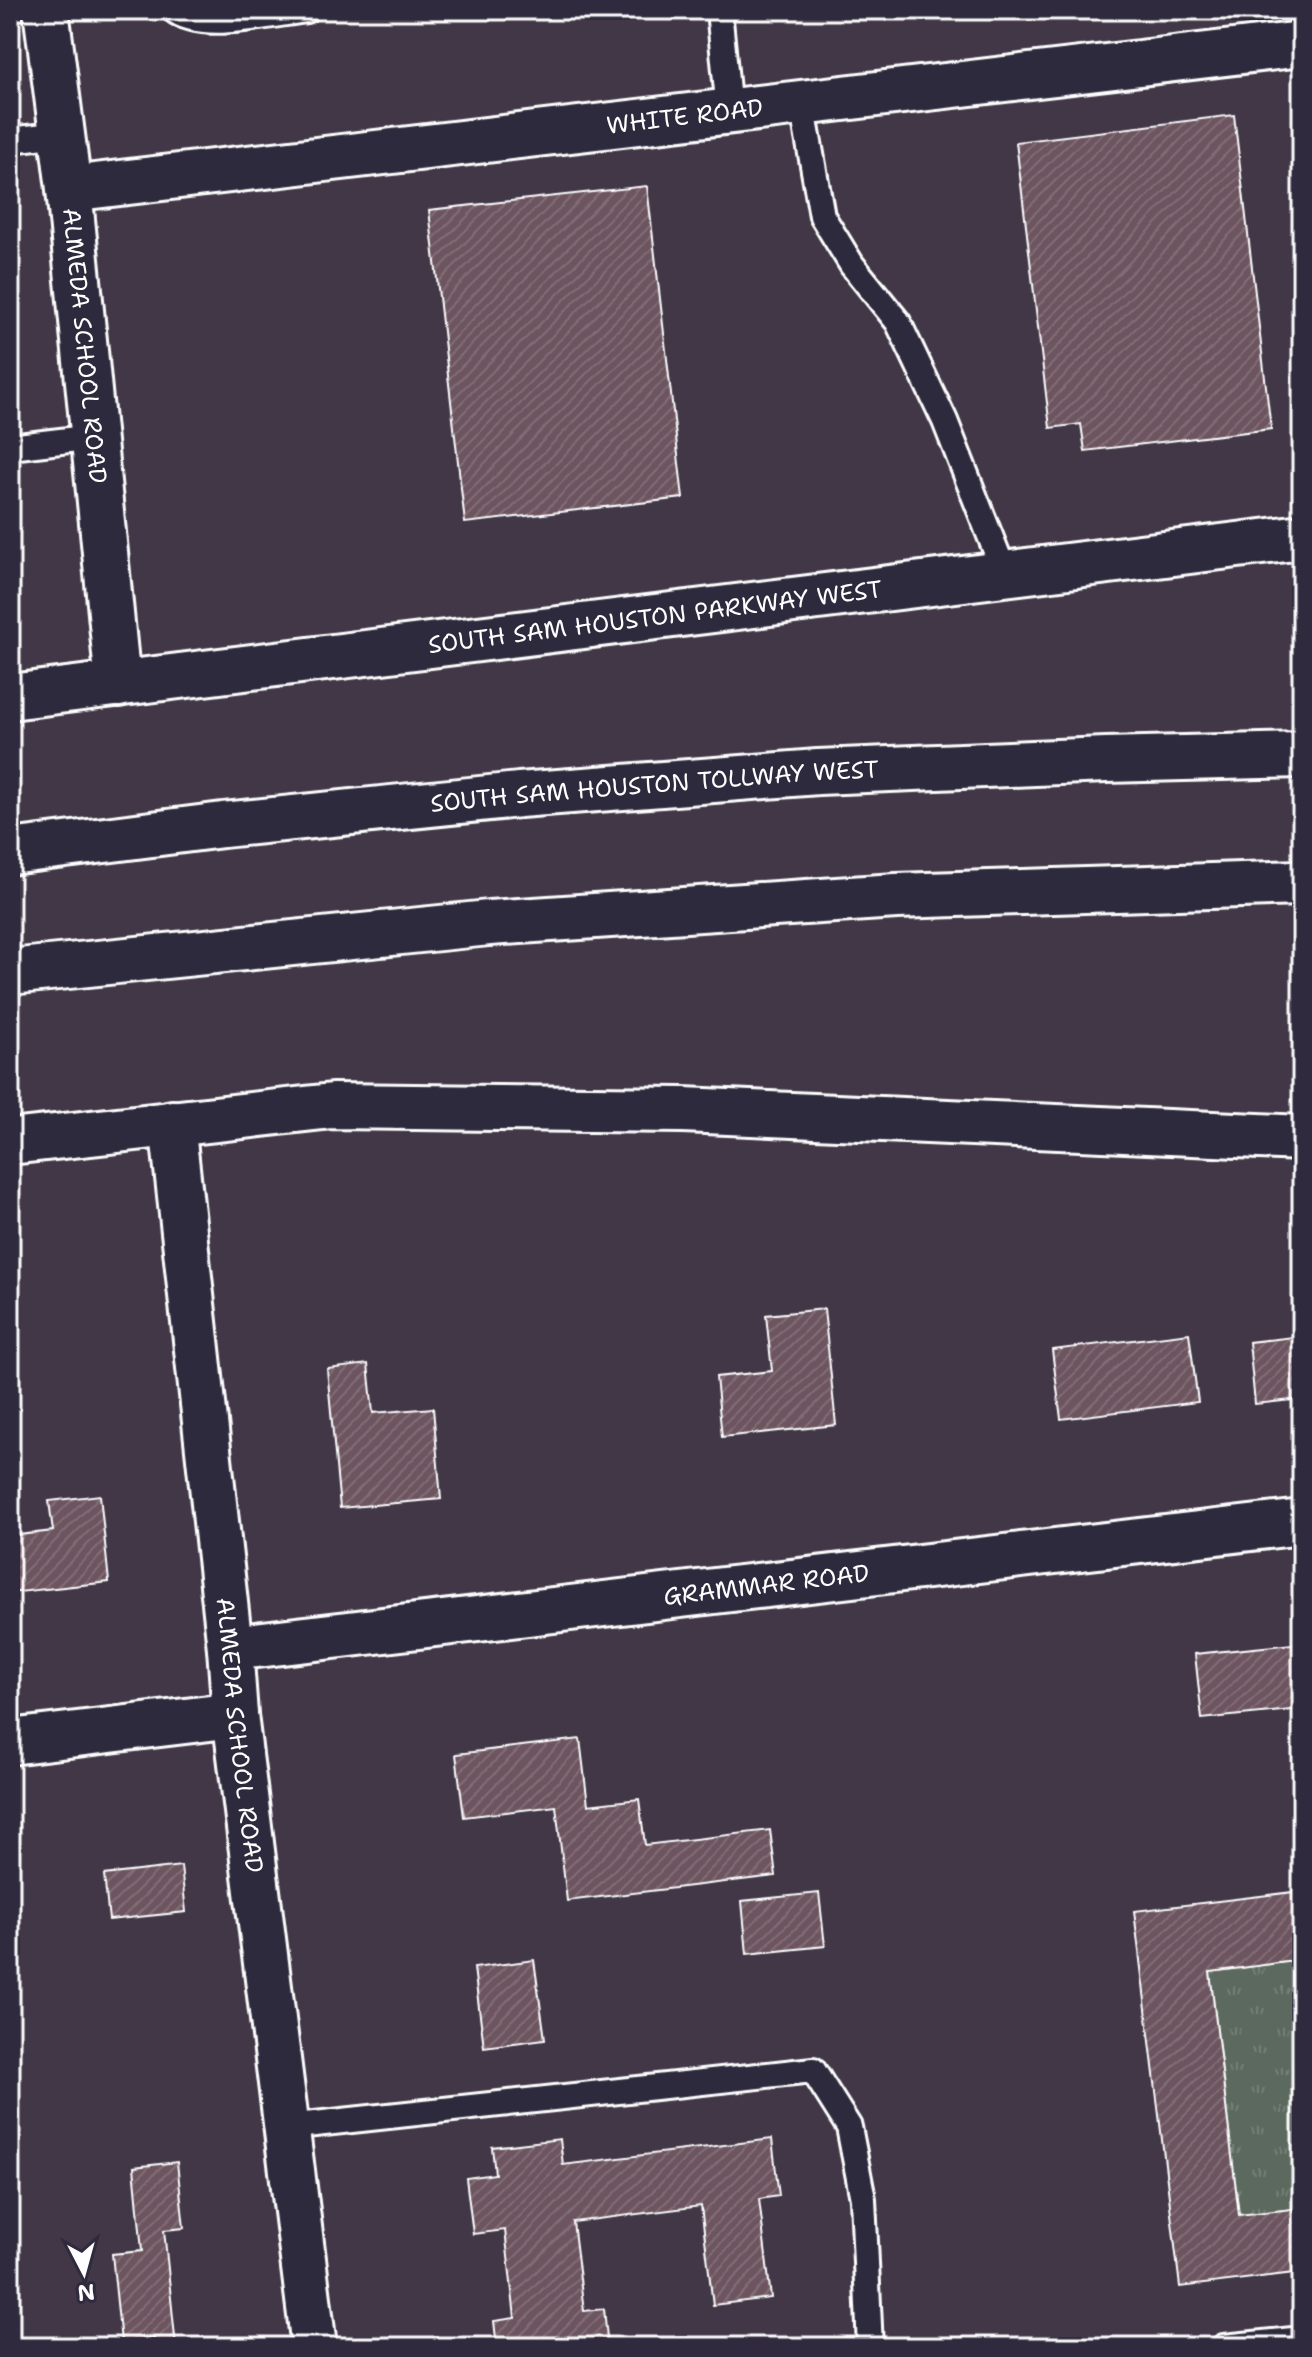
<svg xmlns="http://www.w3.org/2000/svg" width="1312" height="2357" font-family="'Shantell Sans',sans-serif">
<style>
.park{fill:url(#park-tufts);stroke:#adb4af;stroke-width:2}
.building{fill:url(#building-hatch);stroke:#fff;stroke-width:2}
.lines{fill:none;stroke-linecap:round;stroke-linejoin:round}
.lane-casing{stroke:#fff;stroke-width:30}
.street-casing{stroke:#fff;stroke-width:50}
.secondary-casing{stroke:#fff;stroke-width:50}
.highway-casing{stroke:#fff;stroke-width:50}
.lane{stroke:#2f2a3d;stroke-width:24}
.street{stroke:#2f2a3d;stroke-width:44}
.secondary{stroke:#2f2a3d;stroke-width:44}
.highway{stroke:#2f2a3d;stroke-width:44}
.labels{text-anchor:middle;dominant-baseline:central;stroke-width:6;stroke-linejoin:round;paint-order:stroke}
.street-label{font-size:24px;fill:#fff;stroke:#2f2a3d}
</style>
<defs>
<pattern id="park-tufts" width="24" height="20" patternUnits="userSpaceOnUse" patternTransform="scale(2)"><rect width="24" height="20" fill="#5b695f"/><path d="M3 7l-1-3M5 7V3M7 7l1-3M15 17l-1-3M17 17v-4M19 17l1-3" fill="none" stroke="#748077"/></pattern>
<pattern id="building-hatch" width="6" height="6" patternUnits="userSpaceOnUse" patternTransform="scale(2)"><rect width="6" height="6" fill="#6c545f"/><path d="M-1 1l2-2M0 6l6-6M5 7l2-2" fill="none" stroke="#826e77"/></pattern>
</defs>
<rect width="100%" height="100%" fill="#413747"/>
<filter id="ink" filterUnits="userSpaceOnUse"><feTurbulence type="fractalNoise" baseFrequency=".0125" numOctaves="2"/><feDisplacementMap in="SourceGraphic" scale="16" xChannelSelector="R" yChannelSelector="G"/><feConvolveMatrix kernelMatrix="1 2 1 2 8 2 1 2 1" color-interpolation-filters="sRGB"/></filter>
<g filter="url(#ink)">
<path class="park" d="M1302 1960V2208L1239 2215 1210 1972Z"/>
<path class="building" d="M1234 115 1271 429 1085 451 1081 424 1050 428 1016 142Z
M647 186 683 498 465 523 429 210Z
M824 1309 836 1425 722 1437 716 1377 772 1371 766 1315Z
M1189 1333 1198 1402 1061 1419 1052 1350Z
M1302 1336V1399L1255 1404 1249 1342Z
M368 1364 373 1413 433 1408 441 1499 340 1508 327 1369Z
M100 1495 109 1582 10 1593V1536L53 1531 49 1501Z
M1302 1643V1709L1202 1719 1195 1654Z
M580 1739 588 1805 639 1799 645 1845 770 1830 776 1876 567 1901 556 1806 464 1817 456 1754Z
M181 1866 186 1912 109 1920 104 1875Z
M1302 1891V1960L1210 1972 1239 2215 1302 2208V2272L1180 2287 1134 1911Z
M819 1893 825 1946 747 1954 742 1901Z
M534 1960 545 2039 484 2047 474 1968Z
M560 2139 563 2165 772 2139 779 2196 759 2199 771 2298 713 2305 701 2206 573 2222 584 2311 604 2309 608 2347H497L494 2321 515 2318 505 2230 473 2234 466 2178 495 2174 492 2147Z
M177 2162 184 2228 164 2230 176 2347H155L154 2338 121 2342 112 2254 142 2251 134 2167Z"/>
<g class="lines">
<defs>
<path id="lane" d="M174 10C201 32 272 14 306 10
M719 10 729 111
M802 103 822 216 852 265 898 322 945 421 1005 574
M10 140 62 134
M10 447 94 437
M287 2127 813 2070 849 2127 863 2199 870 2347
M1224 2347 1302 2339"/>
<g id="street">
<path id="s1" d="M69 189 1302 44"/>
<path id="s2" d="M230 1648 1302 1522"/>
<path d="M10 1742 235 1715"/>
</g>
<g id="secondary">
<path id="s3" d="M46 10 69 189 118 684"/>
<path id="s4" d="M10 697 1302 537"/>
<path id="s5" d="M172 1123 230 1648 235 1715 314 2347"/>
<path d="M10 1142 332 1106 683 1110 1302 1138"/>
</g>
<g id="highway">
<path id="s6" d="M10 852 223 825 519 795 818 772 1106 760 1302 755"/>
<path d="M10 972 489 923 896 896 1302 883"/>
</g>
</defs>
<use href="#lane" class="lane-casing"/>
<use href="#street" class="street-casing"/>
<use href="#secondary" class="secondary-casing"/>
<use href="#highway" class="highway-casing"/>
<use href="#lane" class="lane"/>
<use href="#street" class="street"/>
<use href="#secondary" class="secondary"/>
<use href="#highway" class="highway"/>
</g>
</g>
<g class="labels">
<g class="street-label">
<text stroke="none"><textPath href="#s1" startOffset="620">WHITE ROAD</textPath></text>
<text stroke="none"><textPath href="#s3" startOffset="338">ALMEDA SCHOOL ROAD</textPath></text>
<text stroke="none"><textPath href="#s4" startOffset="650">SOUTH SAM HOUSTON PARKWAY WEST</textPath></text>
<text stroke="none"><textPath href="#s6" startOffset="648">SOUTH SAM HOUSTON TOLLWAY WEST</textPath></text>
<text stroke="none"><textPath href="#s2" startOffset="540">GRAMMAR ROAD</textPath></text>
<text stroke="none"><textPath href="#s5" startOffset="616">ALMEDA SCHOOL ROAD</textPath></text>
</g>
</g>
<rect width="1312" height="2357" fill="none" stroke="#2f2a3d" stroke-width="40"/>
<rect x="20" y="20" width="1272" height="2317" fill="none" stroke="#fff" stroke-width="3" filter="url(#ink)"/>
<g transform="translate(84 2273) rotate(174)" stroke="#2f2a3d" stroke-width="6" paint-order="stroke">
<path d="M0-6L14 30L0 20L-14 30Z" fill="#ffffff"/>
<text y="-12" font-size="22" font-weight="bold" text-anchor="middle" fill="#ffffff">N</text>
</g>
</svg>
